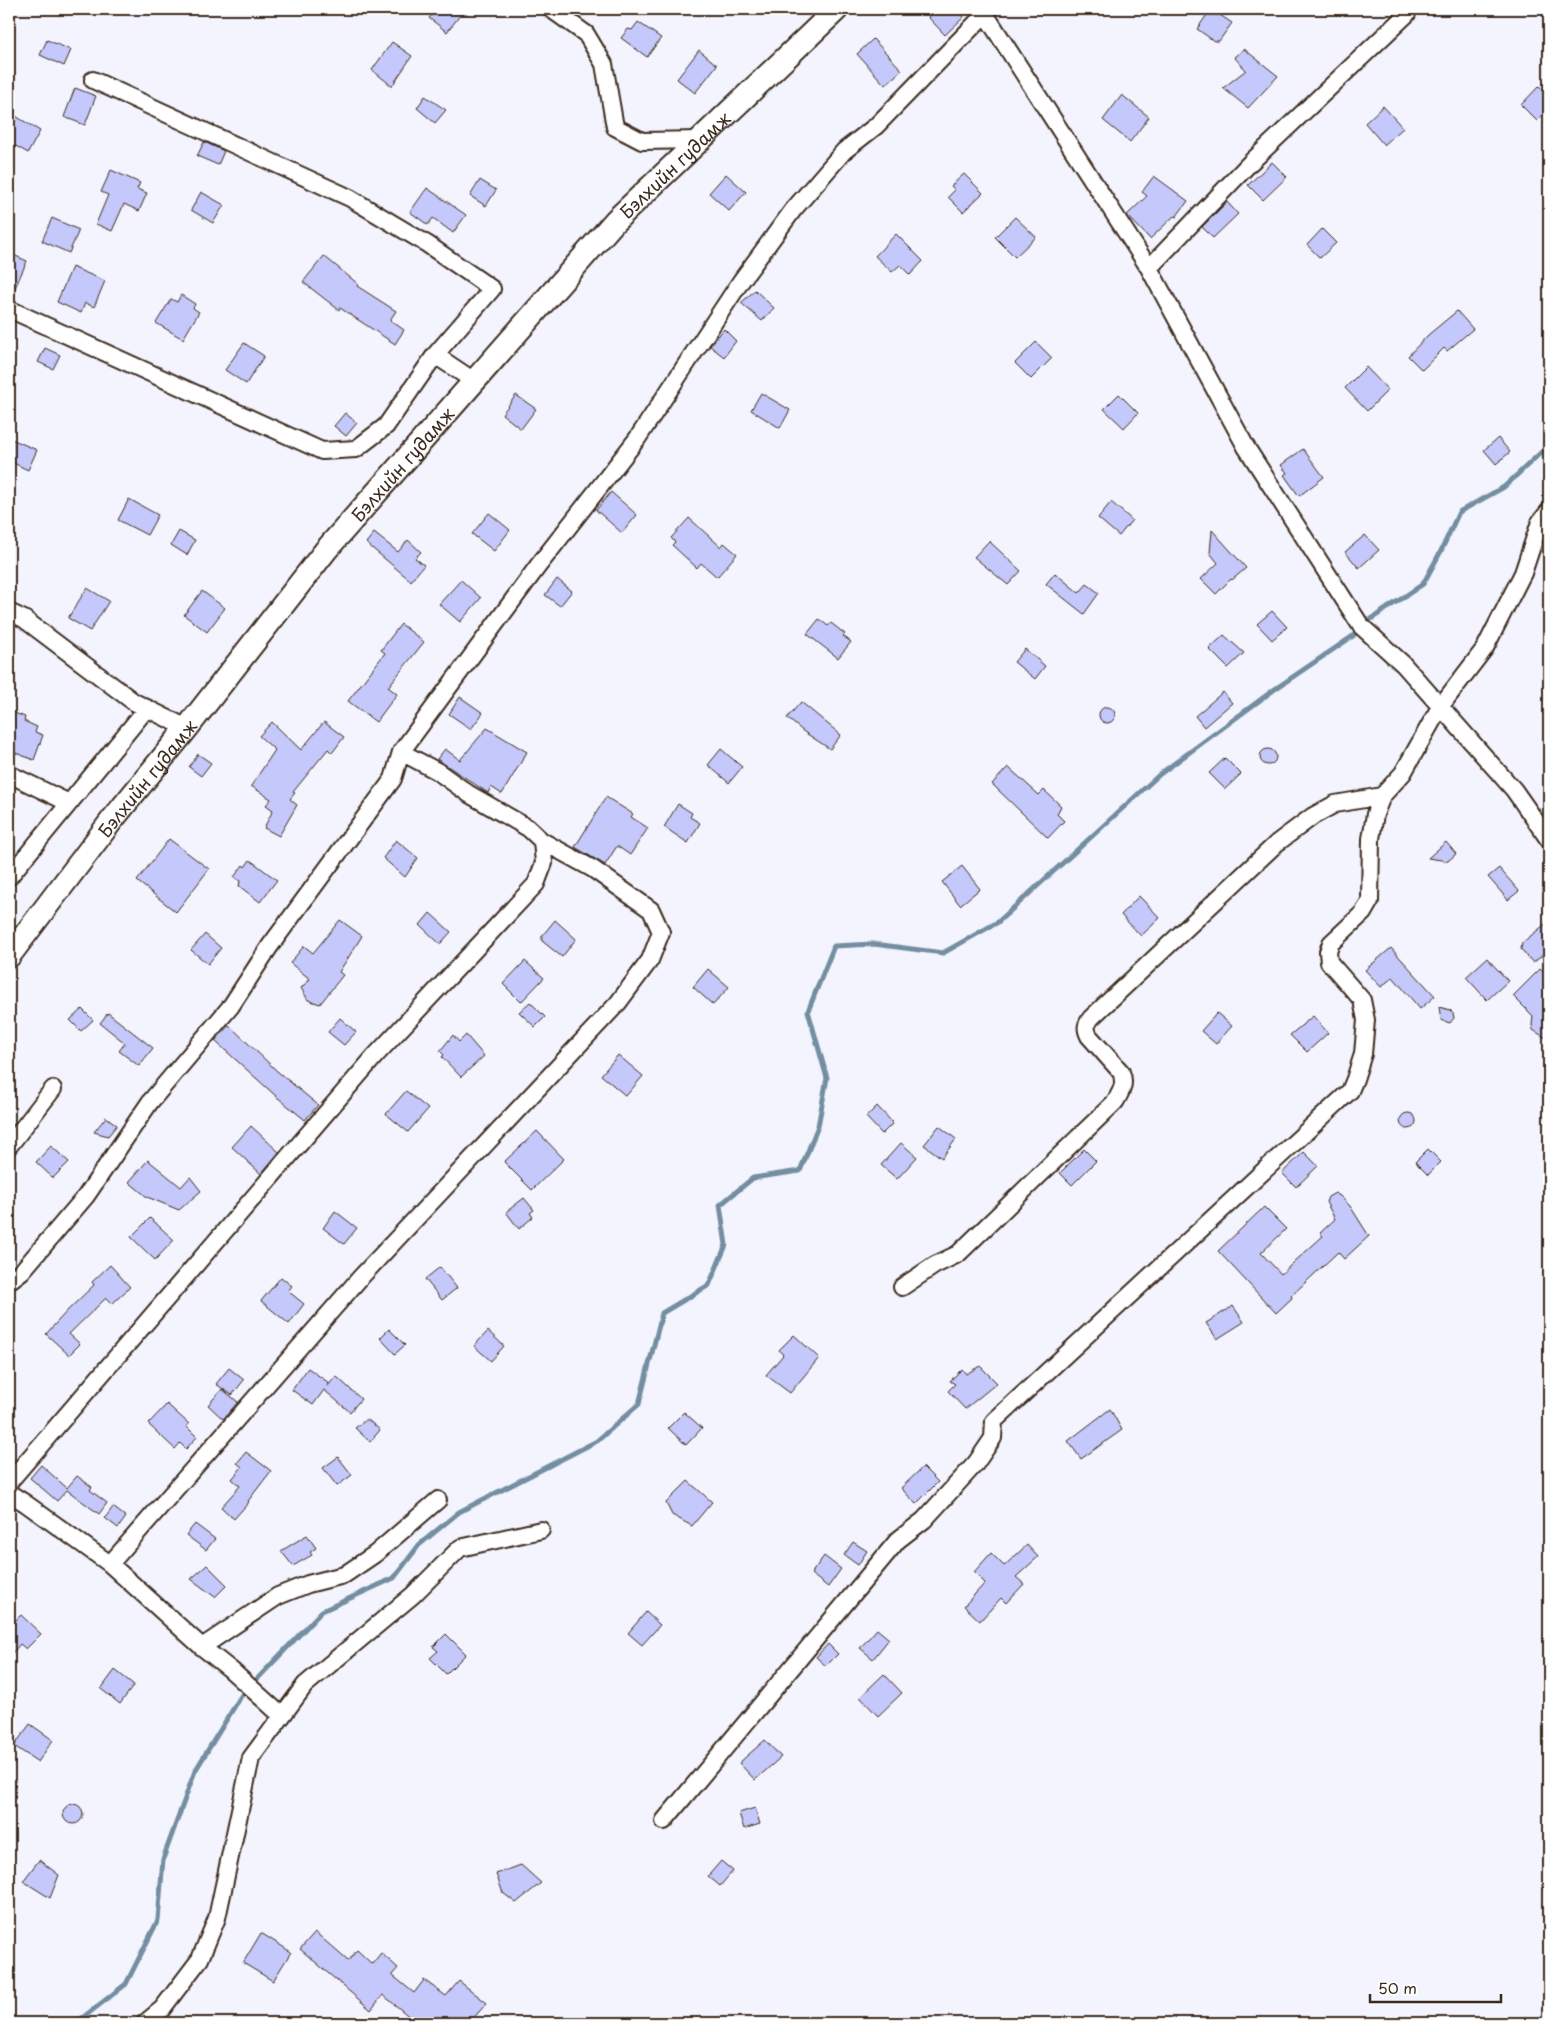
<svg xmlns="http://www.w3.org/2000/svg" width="1558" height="2032" font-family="'Playpen Sans',sans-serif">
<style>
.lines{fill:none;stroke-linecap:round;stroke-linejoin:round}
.stream{stroke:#738ea1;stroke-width:5}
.building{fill:#c4c8fa;stroke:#3b2a1e}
.street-casing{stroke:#3b2a1e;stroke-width:20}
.secondary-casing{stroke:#3b2a1e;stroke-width:26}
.street{stroke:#fff;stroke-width:16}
.secondary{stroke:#fff;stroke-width:22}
.labels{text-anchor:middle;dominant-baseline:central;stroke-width:4;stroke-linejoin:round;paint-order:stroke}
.street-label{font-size:18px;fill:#3b2a1e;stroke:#fff}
</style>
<rect width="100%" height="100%" fill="#f3f4fe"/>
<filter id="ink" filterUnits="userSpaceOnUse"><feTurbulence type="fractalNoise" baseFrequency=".02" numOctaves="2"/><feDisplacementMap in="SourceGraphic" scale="10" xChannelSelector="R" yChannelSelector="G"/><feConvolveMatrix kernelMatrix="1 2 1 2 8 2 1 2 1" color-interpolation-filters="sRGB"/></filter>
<g filter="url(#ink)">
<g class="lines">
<path class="stream" d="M54 2023 81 2019 126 1984 158 1920 163 1859 195 1771 241 1696 322 1611 394 1578 419 1545 459 1512 597 1441 639 1404 662 1313 709 1285 726 1245 720 1205 753 1178 800 1171 818 1126 827 1078 808 1011 834 946 874 944 943 953 998 922 1160 774 1275 689 1353 636 1361 626 1423 584 1441 551 1459 512 1504 487 1549 445"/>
</g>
<path class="building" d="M437 9H465L447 32 429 18Z
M937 9H956L964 17 945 35 928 17Z
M1211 9 1232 23 1219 41H1214L1197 29Z
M638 22 661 38 647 57 621 38 628 29 632 30Z
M873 39 902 70 885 85 857 54Z
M47 40 71 50 64 66 40 55Z
M392 42 412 56 392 86 372 70Z
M1244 49 1278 76 1248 108 1223 88 1246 70 1234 57Z
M699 50 717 65 695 93 677 79Z
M1539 86 1549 96V108L1537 121 1521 105Z
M75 88 96 96 85 125 64 117Z
M1122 95 1149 117 1130 142 1103 120Z
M425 96 446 110 435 123 417 108Z
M1383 106 1403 128 1384 145 1365 123Z
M9 112 40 131 28 153 9 142Z
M204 142 224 151 218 165 197 156Z
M1272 162 1287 177 1263 200 1248 185Z
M111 170 140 183 137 189 147 193 139 211 124 204 112 231 96 224 108 195 101 192Z
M726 174 746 192 729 211 709 193Z
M964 174 983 193 963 212 948 197 955 190 951 186Z
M1154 176 1188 201 1176 217 1174 216 1150 239 1127 215 1147 196 1142 192Z
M480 180 496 190 486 206 470 196Z
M427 188 466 215 453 233 433 218 428 225 410 212Z
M201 192 224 205 213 223 191 210Z
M1227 202 1238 214 1213 238 1202 227Z
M1015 217 1036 237 1015 257 995 237Z
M52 218 79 230 69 253 42 241Z
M1322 229 1336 243 1320 258 1307 245Z
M896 234 923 261 910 275 900 265 892 272 875 256Z
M9 253 27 261 10 299H9Z
M324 256 358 284 357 286 396 311 390 320 404 330 395 344 340 308 339 310 303 282Z
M72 267 105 281 94 307 85 303 81 313 57 302Z
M755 290 774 308 762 321 741 303Z
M181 295 195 304 193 308 199 312 183 339 156 323 171 299 177 302Z
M1457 311 1473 329 1447 351 1444 348 1422 370 1408 356 1428 335Z
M724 329 736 341 724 357 710 346Z
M1036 342 1052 358 1031 379 1015 363Z
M244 343 264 356 246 384 225 370Z
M45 348 60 355 53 369 38 362Z
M1366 367 1388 390 1367 411 1345 388Z
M761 393 790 410 780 428 751 410Z
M1119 394 1138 413 1124 428 1104 409Z
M516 395 536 409 521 429 502 414Z
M345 413 357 423 346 436 334 426Z
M9 438 37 450 28 470 9 461Z
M1498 438 1510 452 1496 464 1484 450Z
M1303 449 1324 477 1299 496 1284 475 1287 473 1281 465Z
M611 492 637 515 622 533 596 510Z
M129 499 158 515 147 535 118 520Z
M1111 502 1132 520 1119 536 1098 518Z
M489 513 510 530 494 551 472 534Z
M689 518 721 547 724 543 737 554 717 577 701 563 697 568 672 545 675 542 671 538Z
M1212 530 1246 568 1232 580 1231 579 1216 594 1201 579 1218 563 1210 553Z
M179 531 195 540 187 555 171 545Z
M374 533 398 552 408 540 421 552 415 558 424 565 411 581 366 543Z
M1365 535 1379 550 1359 568 1345 552Z
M989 541 1021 571 1008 585 974 557Z
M1055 573 1079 593 1087 584 1099 593 1084 614 1046 584Z
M557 579 572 591 560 606 545 595Z
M461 580 481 598 460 622 439 604Z
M87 588 109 601 90 631 68 618Z
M202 591 225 608 207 632 184 615Z
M1272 611 1287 627 1272 640 1257 624Z
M819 619 828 626 831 623 845 634 843 636 851 642 838 658 807 634Z
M401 624 424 642 388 687 397 694 376 722 348 701 385 653 381 650Z
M1224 635 1244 653 1228 668 1209 649Z
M1025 649 1045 666 1035 679 1014 662Z
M1223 692 1232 703 1204 727 1195 716Z
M460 697 483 713 471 729 449 714Z
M801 702 841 735 830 749 804 732 787 718Z
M1099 715a8 8 0 1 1 16 0a8 8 0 1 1-16 0Z
M9 711 25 717 24 721 37 727 35 732 43 735 34 760 13 752 11 758 9 757Z
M272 722 301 750 324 722 344 737 332 753 328 749 293 792 295 793 290 799 297 805 279 836 264 828 273 810 266 805 271 799 251 786 275 750 259 736Z
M487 728 527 752 502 794 491 787 488 793 437 759 445 749 460 760Z
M1260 757a8 8 0 1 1 16 0a8 8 0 1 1-16 0Z
M721 749 742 767 729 783 708 765Z
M198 754 211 763 201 776 189 767Z
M1225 758 1241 774 1225 789 1209 773Z
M1008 767 1039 795 1044 790 1061 806 1057 814 1064 821 1048 838 992 784Z
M606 797 633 814 631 817 648 828 630 855 617 846 605 865 575 847Z
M678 804 692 813 690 817 700 823 688 843 664 827Z
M169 839 209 869 176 912 137 881Z
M396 840 418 858 405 877 383 858Z
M1446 842 1456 854 1448 861 1428 858Z
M250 860 277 880 260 902 239 886 240 881 234 877 243 865 245 867Z
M962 866 980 889 960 905 942 882Z
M1499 868 1519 891 1508 900 1488 877Z
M1139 896 1160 918 1141 936 1121 915Z
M430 913 451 932 440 944 420 925Z
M340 920 362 936 339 972 343 975 320 1004 308 1000 301 988 310 979 290 963 304 946 313 953Z
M555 920 576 939 562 957 542 941V936Z
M1549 921V950L1533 963 1521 949 1522 943Z
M205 934 221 948 208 964 191 950Z
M1391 948 1435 996 1420 1009 1393 977 1381 987 1365 970Z
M1487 958 1508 981 1487 1000 1466 977Z
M525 961 544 978 521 1002 503 984Z
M708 969 729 987 713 1005 693 987Z
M1540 969 1549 978V1040L1533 1030 1532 1025 1533 1016 1513 996Z
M530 1002 545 1017 535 1027 519 1012Z
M1439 1007 1450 1010 1453 1013 1454 1018 1450 1023 1441 1020Z
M82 1009 93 1020 81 1031 70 1020Z
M108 1013 153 1048 139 1066 119 1051 125 1043 100 1023Z
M1217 1013 1232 1026 1216 1044 1201 1031Z
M1313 1016 1328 1033 1307 1052 1290 1035Z
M340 1018 356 1032 344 1045 328 1032Z
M229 1025 277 1071 318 1105 305 1120 277 1097 215 1041Z
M453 1035 459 1042 466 1035 484 1056 461 1077 442 1057 444 1055 440 1051Z
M618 1055 643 1076 626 1096 601 1075Z
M406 1091 428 1109 408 1132 386 1114Z
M877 1106 893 1123 882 1134 866 1117Z
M1400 1121a8 8 0 1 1 16 0a8 8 0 1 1-16 0Z
M106 1117 117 1125 108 1136 94 1132Z
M251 1126 279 1152 261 1174 232 1147Z
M939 1126 956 1139 942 1158 924 1145Z
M537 1131 564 1159 532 1190 504 1162Z
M901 1143 917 1157 897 1179 881 1165Z
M51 1146 69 1162 53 1178 36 1162Z
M1084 1149 1096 1161 1072 1185 1060 1173Z
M1428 1149 1441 1162 1428 1175 1415 1162Z
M1304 1152 1318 1166 1296 1187 1282 1173Z
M148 1160 181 1187 190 1177 201 1191 179 1210 147 1197 129 1182Z
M1335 1193 1340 1196 1350 1206 1369 1236 1344 1259 1338 1252 1291 1296 1292 1298 1276 1313 1218 1251 1264 1207 1286 1229 1261 1253 1281 1274 1323 1236 1320 1233 1335 1219 1326 1202 1328 1197Z
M524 1198 534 1210 530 1213 533 1217 519 1229 506 1212Z
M335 1211 357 1228 344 1244 323 1228Z
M150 1218 174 1240 155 1260 131 1237Z
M110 1265 130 1287 112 1304 106 1298 69 1334 80 1344 69 1355 46 1334 68 1310 94 1285 92 1282Z
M440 1267 457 1288 442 1300 425 1279Z
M281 1277 292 1286 288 1291 304 1304 289 1324 261 1301Z
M1233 1306 1244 1322 1217 1339 1206 1323Z
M389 1329 405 1345 395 1354 380 1338Z
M488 1331 504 1346 491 1361 474 1346Z
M794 1335 819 1358 790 1393 766 1375 783 1355 779 1350Z
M980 1366 997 1383 965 1409 948 1391 955 1384 950 1381 962 1369 966 1374Z
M229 1368 244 1380 232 1395 216 1384Z
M308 1368 329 1383 327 1387 336 1376 361 1399 350 1412 324 1390 313 1405 292 1390Z
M222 1389 238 1402 223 1419 208 1405Z
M167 1404 189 1424 186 1426 197 1437 186 1449 180 1443 175 1449 148 1424Z
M1110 1409 1122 1430 1081 1459 1068 1441Z
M684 1412 702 1428 686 1445 668 1428Z
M367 1419 380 1430 370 1442 355 1428Z
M246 1452 271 1471 248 1501 249 1502 234 1519 221 1507 240 1486 232 1479 242 1467 237 1463Z
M338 1457 352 1475 337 1486 323 1468Z
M41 1465 67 1488 77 1476 92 1487 90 1490 107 1503 99 1514 67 1490 57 1501 30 1478Z
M923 1467 938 1482 916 1504 901 1488Z
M688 1481 712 1502 692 1526 672 1515 666 1503Z
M113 1507 126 1517 118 1528 105 1518Z
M195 1524 215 1539 206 1550 186 1535Z
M307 1535 316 1548 310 1552 312 1555 293 1566 281 1551Z
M853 1542 867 1551 858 1565 844 1555Z
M1027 1545 1038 1557 1016 1577 1024 1584 1006 1603 1001 1598 980 1621 964 1606 985 1583 974 1572 991 1553 1004 1566Z
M824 1556 841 1569 828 1587 811 1574Z
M207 1565 227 1585 215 1597 191 1579Z
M646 1612 660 1625 642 1645 628 1633Z
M21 1615 41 1634 26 1649 20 1644 9 1657V1627Z
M877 1629 889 1639 873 1659 860 1648Z
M446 1634 466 1654 446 1674 430 1658 438 1651 433 1647Z
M828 1644 838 1654 826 1666 816 1657Z
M115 1670 134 1685 120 1704 101 1689Z
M884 1674 902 1693 878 1716 860 1697Z
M30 1724 53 1740 38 1762 14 1746Z
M765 1740 781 1757 755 1780 739 1763Z
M63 1814a10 10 0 1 1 20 0a10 10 0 1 1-20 0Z
M755 1808 760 1824 744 1829 739 1813Z
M39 1860 59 1875 50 1898 23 1881Z
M721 1861 733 1871 720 1886 708 1876Z
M521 1865 541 1883 516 1903 503 1893 496 1874Z
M315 1932 348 1961 357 1950 372 1964 381 1953 398 1968 392 1975 414 1993 424 1980 446 1996 459 1981 487 2003 469 2023H417L383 1995 371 2010 300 1949Z
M261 1933 291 1952 273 1981 243 1963Z"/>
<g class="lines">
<defs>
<path id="street" d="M551 9 586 34 604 64 615 127 642 141 701 140
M982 9 1149 268 1246 447 1361 626 1403 664 1514 790 1549 840
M93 80 350 198 427 244 492 289 435 355 474 381
M1149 268 1250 163 1407 14
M9 309 322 451 356 449 386 426 435 355
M9 612 24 619 134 702 187 728
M9 774 69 803
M9 877 147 708
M9 1146 53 1089
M9 1281 22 1271 86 1196 150 1102 231 1006 270 946 393 779 401 752 538 566 637 439 741 281 793 210 844 151 876 126 985 14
M902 1287 935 1265 958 1254 1115 1102C1121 1092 1126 1084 1121 1072L1089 1036C1085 1028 1086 1025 1091 1018L1277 843 1313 816 1335 804 1382 796
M9 1482 375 1056 536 884 544 863 542 841 528 828 469 794 437 771 401 752
M9 1493 25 1503 110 1564 202 1647 278 1596 308 1584 344 1575 375 1554 438 1500
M110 1564 360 1278 618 1003 650 960 661 932 651 910 593 869 542 841
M202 1647 231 1670 282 1716
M664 1821 898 1540 924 1520 976 1463 993 1438 994 1421 1350 1091 1355 1079 1363 1054 1366 1020 1362 1000 1329 962 1328 952 1331 943 1363 913 1370 901 1371 839 1375 814 1382 796 1403 773 1440 707 1485 648 1523 573 1540 522 1549 511
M145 2023 162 2009 200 1959 217 1918 251 1758 305 1685 413 1595 460 1548 541 1530"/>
<g id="secondary">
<path id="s1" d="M9 956 112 820 187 728 326 550 615 221 837 9"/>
</g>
</defs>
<use href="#street" class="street-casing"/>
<use href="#secondary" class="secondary-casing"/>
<use href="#street" class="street"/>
<use href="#secondary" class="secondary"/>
</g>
</g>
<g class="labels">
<g class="street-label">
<text stroke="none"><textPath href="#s1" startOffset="1035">Бэлхийн гудамж</textPath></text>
<text stroke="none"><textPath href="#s1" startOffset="630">Бэлхийн гудамж</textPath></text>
<text stroke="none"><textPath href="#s1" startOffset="225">Бэлхийн гудамж</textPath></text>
</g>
</g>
<rect width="1558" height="2032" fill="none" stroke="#fff" stroke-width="30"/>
<rect x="15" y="15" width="1528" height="2002" fill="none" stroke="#3b2a1e" stroke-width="2" filter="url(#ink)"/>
<path d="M1370 1994v8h131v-8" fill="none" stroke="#3b2a1e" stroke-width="2.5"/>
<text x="1378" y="1994" font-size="15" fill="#3b2a1e" stroke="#ffffff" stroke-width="4" paint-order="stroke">50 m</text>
</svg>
